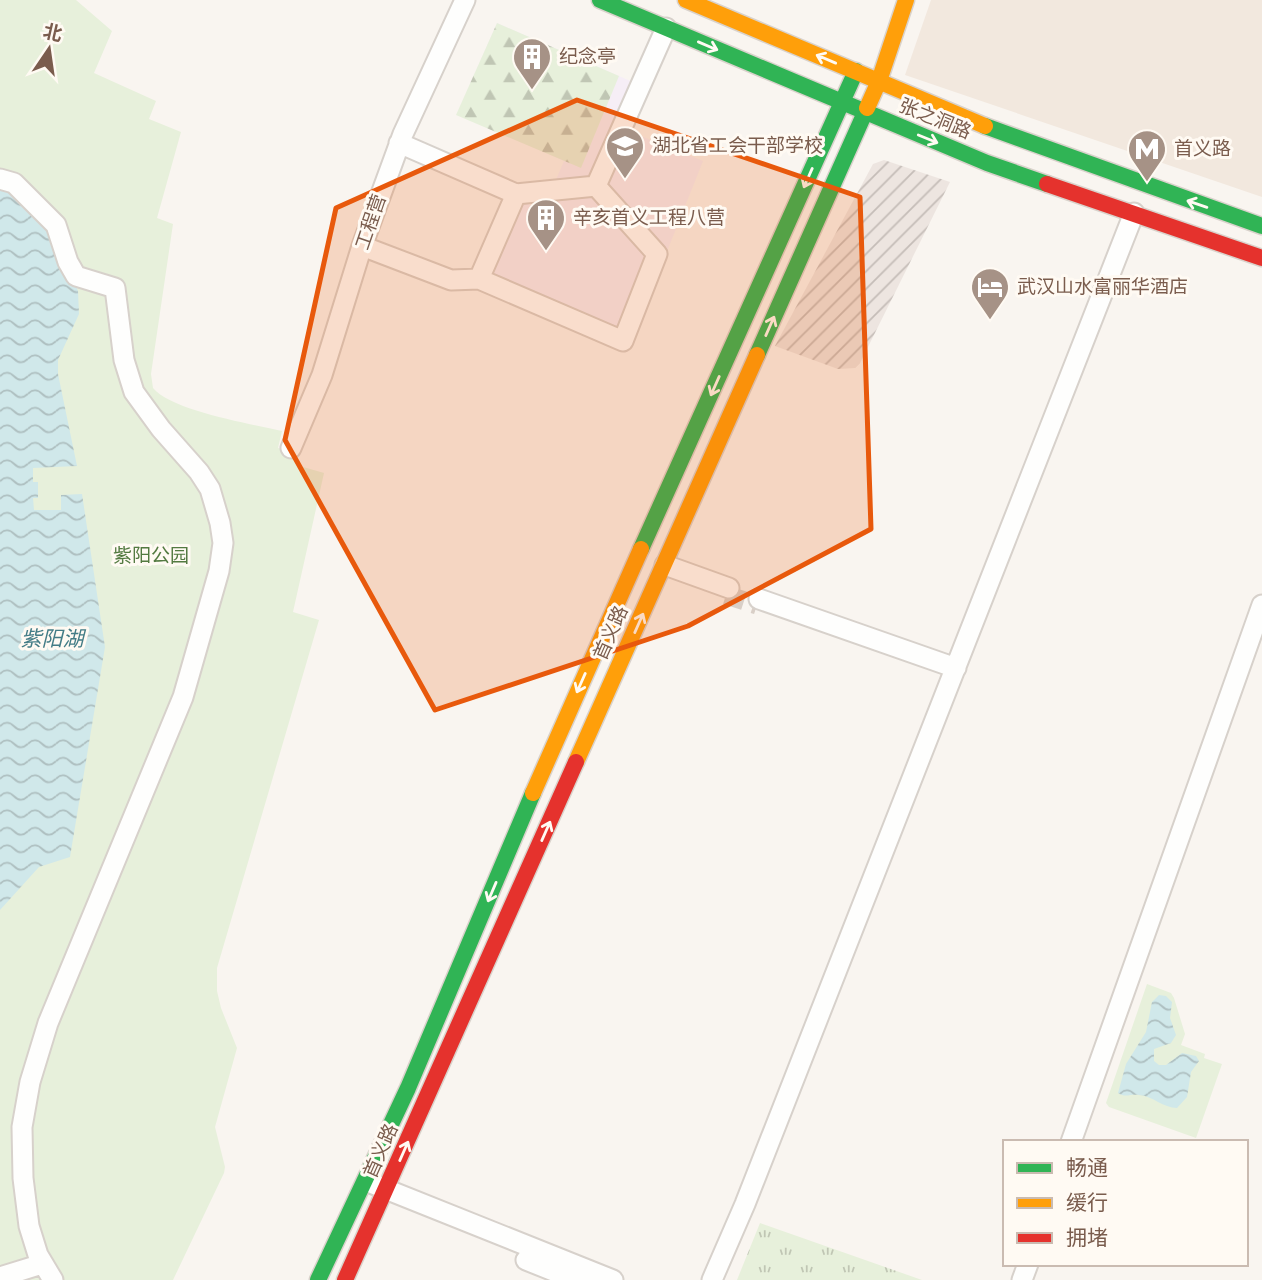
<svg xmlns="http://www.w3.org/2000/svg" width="1262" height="1280" font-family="Signika,'Noto Sans SC',sans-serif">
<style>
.residential{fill:#f2e8de}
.industrial{fill:url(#industrial-furrows)}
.education{fill:#f6eef6}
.grass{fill:url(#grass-tufts)}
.forest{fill:url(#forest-firs)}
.park{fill:#e7f0db}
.water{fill:url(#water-waves)}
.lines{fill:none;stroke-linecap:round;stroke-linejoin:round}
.street-tunnel{stroke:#d9cfc7;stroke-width:19;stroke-dasharray:19 10;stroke-linecap:butt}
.street-casing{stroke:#d7d1cb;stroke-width:23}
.fast-casing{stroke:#d9d2cb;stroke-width:19}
.slow-casing{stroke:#d9d2cb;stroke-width:19}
.jam-casing{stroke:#d9d2cb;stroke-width:19}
.street{stroke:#fefefd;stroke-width:19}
.fast{stroke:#30b455;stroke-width:16}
.slow{stroke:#ff9f0a;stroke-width:16}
.jam{stroke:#e5322d;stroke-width:16}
.oneway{stroke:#fffaf3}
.marked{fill:#e8590c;fill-opacity:0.2;stroke:#e8590c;stroke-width:5;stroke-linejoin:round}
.labels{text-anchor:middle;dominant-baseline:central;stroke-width:6;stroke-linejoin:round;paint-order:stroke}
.poi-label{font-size:19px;fill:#7a5c4d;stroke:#fffaf3;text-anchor:start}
.street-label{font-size:19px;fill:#7a5c4d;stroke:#fffaf3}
.park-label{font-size:19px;fill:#537a41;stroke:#fffaf3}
.water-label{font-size:21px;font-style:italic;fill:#437c86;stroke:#fffaf3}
</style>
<defs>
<pattern id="industrial-furrows" width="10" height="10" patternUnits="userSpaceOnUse" patternTransform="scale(1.75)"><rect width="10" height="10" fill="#ede5e0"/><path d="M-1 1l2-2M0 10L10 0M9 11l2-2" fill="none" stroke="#c5bdb8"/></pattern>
<pattern id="grass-tufts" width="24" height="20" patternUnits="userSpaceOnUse" patternTransform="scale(1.75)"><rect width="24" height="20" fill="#e7f0db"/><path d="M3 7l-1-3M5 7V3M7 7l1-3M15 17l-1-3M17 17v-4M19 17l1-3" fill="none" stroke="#c0c6b4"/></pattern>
<pattern id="forest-firs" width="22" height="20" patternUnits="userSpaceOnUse" patternTransform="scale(1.75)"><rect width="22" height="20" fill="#e7f0db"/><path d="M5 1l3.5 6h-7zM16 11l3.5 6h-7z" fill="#c0c6b4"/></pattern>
<pattern id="water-waves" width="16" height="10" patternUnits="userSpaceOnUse" patternTransform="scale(1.75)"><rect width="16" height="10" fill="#d0e8ea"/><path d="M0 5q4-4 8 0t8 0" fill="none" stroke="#aebfc0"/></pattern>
</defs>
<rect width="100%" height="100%" fill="#f9f5f0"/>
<path class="residential" d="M931 0H1262V197L905 75Z"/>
<path class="industrial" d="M884 160 950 182 860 363 855 368 838 369 775 346 873 164Z"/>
<path class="education" d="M497 23 649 89 631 132 703 161 627 352 480 289 516 199 543 210 564 161 458 112Z"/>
<path class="grass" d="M760 1223 922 1280H737Z"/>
<path class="forest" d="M497 23 619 76 581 168 456 115Z"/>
<path class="park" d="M0 0H76L112 31 94 73 156 101 149 119 181 132 157 218 173 224 151 374 153 388C172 411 252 424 282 431L278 448 299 454 296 465 324 473 293 612 319 620 217 968V991L221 1008 237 1048 215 1127 225 1167 224 1173 173 1280H0Z
M1147 984 1171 993 1174 998 1185 1034 1181 1045 1205 1054 1204 1058 1222 1064 1196 1138 1109 1107 1106 1103Z"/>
<path class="water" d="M0 186 22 195 49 222 78 291 79 314 58 360V374L77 466 33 468V482H38V498H33L34 510H61V495L82 494 105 647 70 857 39 867 0 910Z
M1159 995 1166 996 1172 1002 1170 1018 1176 1035 1171 1043 1154 1049V1061L1159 1065H1166L1182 1053 1196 1056 1199 1061 1191 1072 1187 1097 1177 1108C1163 1108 1153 1096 1139 1095 1130 1094 1125 1098 1118 1093L1126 1064 1146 1032 1152 1002Z"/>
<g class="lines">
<path class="street-tunnel" d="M726 595 757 605"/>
<defs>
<path id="street" d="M399 143 516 194 596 186
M0 179 14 183 56 225 68 262 76 276 115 288 124 360 134 392 161 429 199 472 210 489 220 523 223 543 219 571 183 697 48 1023 30 1082 22 1127 23 1178 29 1226 38 1255 53 1280
M362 246 451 280 479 279 623 341 657 254 596 186 666 28
M479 279 516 194
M291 448 322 375 362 246 403 134 465 0
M665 565 729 588
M759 599 956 668
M1071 1142 1262 605
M373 1184 613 1280
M526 1260 576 1280
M0 1277 42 1264
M712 1280 745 1204 1134 213
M1022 1280 1028 1264"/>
<path id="fast" d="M600 0 987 163 1047 184
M985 126 1262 226
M757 355 867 108
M641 549 856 71
M318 1280 408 1088 533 793"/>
<path id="slow" d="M686 0 985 126
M867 108 879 81 906 0
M576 762 757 355
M533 793 641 549"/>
<path id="jam" d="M1047 184 1262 258
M345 1280 576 762"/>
</defs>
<use href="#street" class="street-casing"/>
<use href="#fast" class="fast-casing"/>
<use href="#slow" class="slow-casing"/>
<use href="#jam" class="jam-casing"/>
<use href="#street" class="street"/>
<use href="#fast" class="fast"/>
<use href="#slow" class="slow"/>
<use href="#jam" class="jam"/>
</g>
<defs><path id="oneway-shaft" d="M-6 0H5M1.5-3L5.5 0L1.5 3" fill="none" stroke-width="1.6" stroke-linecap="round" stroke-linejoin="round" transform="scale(1.75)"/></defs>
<g class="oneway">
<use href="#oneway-shaft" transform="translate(708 46) rotate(23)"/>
<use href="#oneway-shaft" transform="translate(826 59) rotate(-157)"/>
<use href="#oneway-shaft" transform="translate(928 139) rotate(22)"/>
<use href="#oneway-shaft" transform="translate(808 178) rotate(114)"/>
<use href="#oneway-shaft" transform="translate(1197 204) rotate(-161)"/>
<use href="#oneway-shaft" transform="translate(770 326) rotate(-66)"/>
<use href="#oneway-shaft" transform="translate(715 386) rotate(114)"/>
<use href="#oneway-shaft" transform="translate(639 623) rotate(-66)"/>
<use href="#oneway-shaft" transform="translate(581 683) rotate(114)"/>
<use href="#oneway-shaft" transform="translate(546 831) rotate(-66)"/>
<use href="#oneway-shaft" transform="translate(492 892) rotate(113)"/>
<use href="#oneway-shaft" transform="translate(404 1151) rotate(-66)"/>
</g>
<path class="marked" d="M577 100 860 197 871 529 688 626 435 710 285 440 336 208Z"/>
<defs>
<symbol id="building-pin" viewBox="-11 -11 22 30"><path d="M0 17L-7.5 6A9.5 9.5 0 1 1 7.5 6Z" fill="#a69286" stroke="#fffaf3"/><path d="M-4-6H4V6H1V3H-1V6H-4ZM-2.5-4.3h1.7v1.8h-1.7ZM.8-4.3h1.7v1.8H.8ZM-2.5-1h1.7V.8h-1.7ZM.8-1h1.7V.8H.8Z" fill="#fff"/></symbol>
<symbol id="school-pin" viewBox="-11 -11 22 30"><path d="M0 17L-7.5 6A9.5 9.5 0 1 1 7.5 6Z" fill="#a69286" stroke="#fffaf3"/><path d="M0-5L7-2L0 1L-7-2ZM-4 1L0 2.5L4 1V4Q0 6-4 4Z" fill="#fff"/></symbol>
<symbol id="metro-pin" viewBox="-11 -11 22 30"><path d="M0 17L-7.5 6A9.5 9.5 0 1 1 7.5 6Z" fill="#a69286" stroke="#fffaf3"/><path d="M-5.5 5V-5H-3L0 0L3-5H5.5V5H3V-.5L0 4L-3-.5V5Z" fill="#fff"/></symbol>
<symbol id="hotel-pin" viewBox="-11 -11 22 30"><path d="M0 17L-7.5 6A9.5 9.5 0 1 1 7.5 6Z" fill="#a69286" stroke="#fffaf3"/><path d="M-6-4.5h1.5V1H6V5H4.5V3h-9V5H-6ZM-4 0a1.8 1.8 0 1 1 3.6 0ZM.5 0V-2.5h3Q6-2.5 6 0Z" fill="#fff"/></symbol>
</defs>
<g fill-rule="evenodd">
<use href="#building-pin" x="510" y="35" width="44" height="60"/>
<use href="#school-pin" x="603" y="124" width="44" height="60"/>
<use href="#metro-pin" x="1125" y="127" width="44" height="60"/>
<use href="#building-pin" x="524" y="196" width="44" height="60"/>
<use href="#hotel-pin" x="968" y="265" width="44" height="60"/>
</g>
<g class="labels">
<g class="poi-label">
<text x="559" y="57">纪念亭</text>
<text x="652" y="146">湖北省工会干部学校</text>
<text x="1174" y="149">首义路</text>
<text x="573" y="218">辛亥首义工程八营</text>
<text x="1017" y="287">武汉山水富丽华酒店</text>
</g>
<g class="street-label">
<text transform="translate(935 119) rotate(22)">张之洞路</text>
<text transform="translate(371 222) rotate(-71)">工程营</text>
<text transform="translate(611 633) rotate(-66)">首义路</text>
<text transform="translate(381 1151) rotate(-66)">首义路</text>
</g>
<g class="park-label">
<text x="151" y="556">紫阳公园</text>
</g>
<g class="water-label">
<text x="52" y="639">紫阳湖</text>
</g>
</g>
<rect x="1003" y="1140" width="245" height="126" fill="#fffaf3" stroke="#cabbb1" stroke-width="2"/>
<rect x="1017" y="1163" width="35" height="10" fill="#30b455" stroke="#cabbb1" stroke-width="2"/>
<text x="1066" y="1175" font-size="21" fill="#7a5c4d">畅通</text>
<rect x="1017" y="1198" width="35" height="10" fill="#ff9f0a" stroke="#cabbb1" stroke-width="2"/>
<text x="1066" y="1210" font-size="21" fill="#7a5c4d">缓行</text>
<rect x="1017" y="1233" width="35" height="10" fill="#e5322d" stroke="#cabbb1" stroke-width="2"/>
<text x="1066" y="1245" font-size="21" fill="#7a5c4d">拥堵</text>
<g transform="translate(49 49) rotate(13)" stroke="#fffaf3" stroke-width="5" paint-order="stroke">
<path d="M0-5L12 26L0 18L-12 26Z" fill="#7a5c4d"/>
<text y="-10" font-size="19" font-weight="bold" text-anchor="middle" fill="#7a5c4d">北</text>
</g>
</svg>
